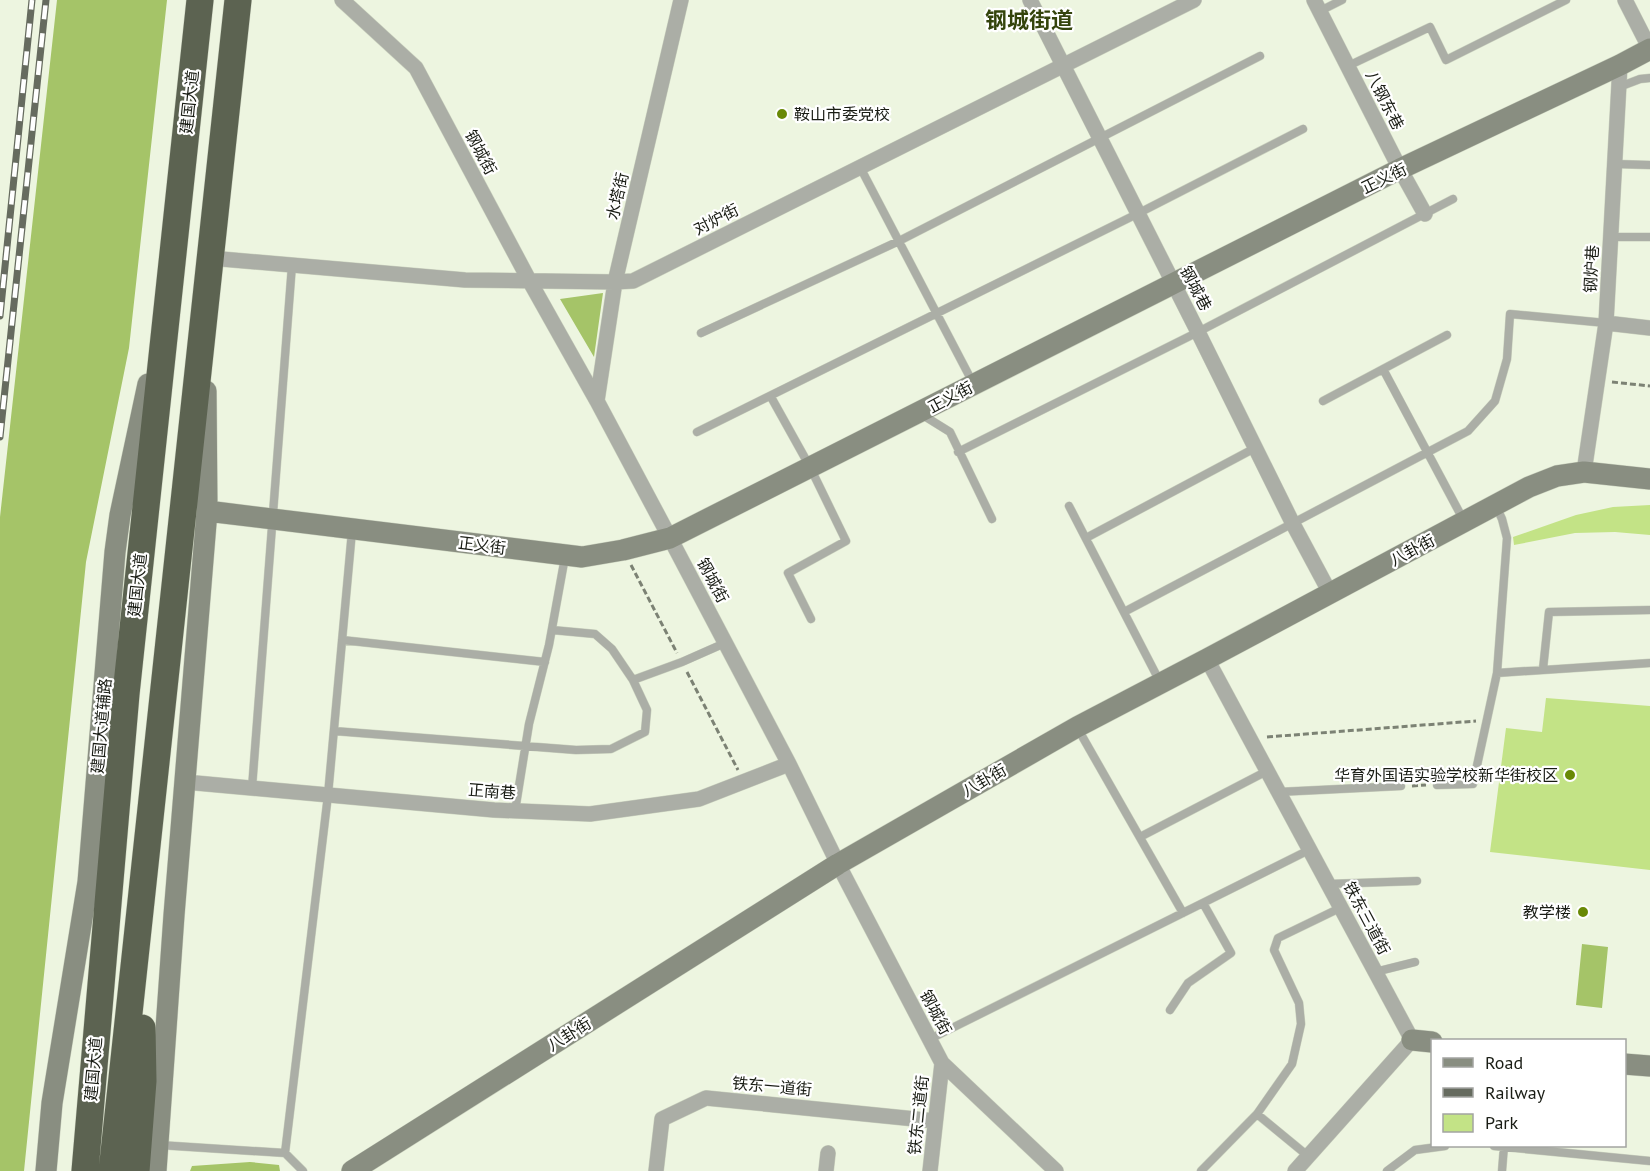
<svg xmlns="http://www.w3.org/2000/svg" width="1650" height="1171" font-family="'PT Sans','Noto Sans SC',sans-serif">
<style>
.green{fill:#c3e386}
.forest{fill:#a5c468}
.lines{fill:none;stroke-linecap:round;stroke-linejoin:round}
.lane-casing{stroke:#cbd2bf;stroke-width:9}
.street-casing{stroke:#cbd2bf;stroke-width:16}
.secondary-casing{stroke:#cbd2bf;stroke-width:22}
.highway-casing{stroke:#cbd2bf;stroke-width:28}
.path{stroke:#7c8274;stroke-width:3;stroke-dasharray:6 3;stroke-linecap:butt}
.lane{stroke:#abaea6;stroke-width:8}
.street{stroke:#abaea6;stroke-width:15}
.secondary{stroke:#898e81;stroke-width:21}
.highway{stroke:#5c6351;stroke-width:27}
.rail-casing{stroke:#666b5f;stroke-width:7}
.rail{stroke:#fff;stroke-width:4.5;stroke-dasharray:14;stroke-linecap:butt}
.poi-dot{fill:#698906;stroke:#fff;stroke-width:2}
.labels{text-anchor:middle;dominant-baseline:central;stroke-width:4.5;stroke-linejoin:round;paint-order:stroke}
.street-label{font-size:16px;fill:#191c14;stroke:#fff}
.poi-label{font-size:16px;fill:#191c14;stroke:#fff;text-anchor:end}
.district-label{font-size:22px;font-weight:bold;fill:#34440c;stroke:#fff}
</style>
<rect width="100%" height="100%" fill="#edf5e0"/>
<path class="green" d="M1650 505V535L1615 532 1575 533 1514 545 1513 537 1576 515 1613 507Z
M1546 698 1650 706V870L1490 852 1506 728 1542 732Z"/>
<path class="forest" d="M57 0H167L129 348 86 562 24 1171H0V517Z
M603 293 594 357 560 299Z
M1582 944 1608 947 1602 1008 1576 1005Z
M250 1162 279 1165 280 1171H190L192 1166Z"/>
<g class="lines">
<defs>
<path id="lane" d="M1320 11 1342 0
M1348 66 1430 27 1446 60 1566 0
M1619 87 1640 79 1650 78
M1615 164 1650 165
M860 167 973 383
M1611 237H1650
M701 333 899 241 1260 56
M1383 369 1464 521
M771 397 810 467 846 541 788 573 811 619
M1323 401 1447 335
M921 414 950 432 992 519
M697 432 1137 214 1303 129
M958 452 1198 332 1453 199
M1069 506 1160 682
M1086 538 1255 448
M1124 612 1468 431 1495 401 1507 359 1510 314 1606 323
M342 640 545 662
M1543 669 1549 612 1650 610
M1497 673 1650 663
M633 680 682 662 725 643
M1078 729 1183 913
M334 731 576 750 611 749 645 732 647 710 633 680 612 649 595 634 552 630
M1437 785 1473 784 1497 673 1507 538 1502 519 1496 506
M252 788 292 265
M1278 792 1401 786
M515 811 529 724 549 645 565 557
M1140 837 1267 771
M1328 884 1417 881
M1375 972 1415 962
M1170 1010 1188 983 1231 953 1203 903
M930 1039 1309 850
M1257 1114 1308 1156
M159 1145 285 1153 303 1171
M1494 1146 1650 1161
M285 1153 328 795 352 531
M1201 1171 1257 1114 1292 1064 1301 1024 1299 1003 1274 950 1278 938 1340 908
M1387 1171 1415 1150 1445 1146
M1502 1171 1504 1146"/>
<path id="street" d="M342 0 416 68 529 280 597 401 670 538 789 764 838 864 942 1063 1056 1171
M1030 0 1198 332 1293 524 1330 593
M1314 0 1400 169 1425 214
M1625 0 1650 49
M210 258 465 280 615 282 633 281 1194 0
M1606 323 1650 328
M597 401 615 282 681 0
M1584 472 1606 323 1620 65
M1207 659 1412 1040 1295 1171
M185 782 494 810 590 814 699 799 789 764
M656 1171 662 1119 706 1098 935 1121
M826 1171 828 1153
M930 1171 942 1063"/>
<path id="secondary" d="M207 511 582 557 623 550 670 538 1400 169 1620 65 1650 49
M1412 1040 1432 1042
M1624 1064 1650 1066
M46 1171 52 1103 88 882 115 552 120 515 148 384
M156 1171 174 915 207 511 206 391
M352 1171 838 864 1077 727 1207 659 1529 487 1557 476 1584 472 1650 479"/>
<path id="highway" d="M85 1171 126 694 200 0
M112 1171 238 0
M136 1171 143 1081 142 1028"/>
</defs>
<use href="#lane" class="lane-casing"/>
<use href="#street" class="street-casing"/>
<use href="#secondary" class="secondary-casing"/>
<use href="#highway" class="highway-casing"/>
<path class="path" d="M1612 382 1650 386
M631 565 677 653
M687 672 738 770
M1267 737 1476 721
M1412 786 1426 785"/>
<use href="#lane" class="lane"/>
<use href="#street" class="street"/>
<use href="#secondary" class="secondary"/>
<use href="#highway" class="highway"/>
<defs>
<path id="rail" d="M0 316 32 0
M0 437 46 0"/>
</defs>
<use href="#rail" class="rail-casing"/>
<use href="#rail" class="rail"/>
</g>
<g class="poi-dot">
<circle cx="782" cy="114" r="6"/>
<circle cx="1570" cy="775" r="6"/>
<circle cx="1583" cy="912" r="6"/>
</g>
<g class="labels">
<g class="street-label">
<text transform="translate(1385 100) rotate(63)">八钢东巷</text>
<text transform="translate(189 102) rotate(-84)">建国大道</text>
<text transform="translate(481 152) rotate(62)">钢城街</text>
<text transform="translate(1384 178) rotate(-26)">正义街</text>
<text transform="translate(617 196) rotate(-77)">水塔街</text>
<text transform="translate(716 219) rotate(-27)">对炉街</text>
<text transform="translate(1591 269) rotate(-87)">钢炉巷</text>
<text transform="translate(1196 288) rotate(62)">钢城巷</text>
<text transform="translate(950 397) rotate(-28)">正义街</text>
<text transform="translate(482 545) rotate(7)">正义街</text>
<text transform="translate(1412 550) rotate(-28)">八卦街</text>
<text transform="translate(713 580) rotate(62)">钢城街</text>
<text transform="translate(137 585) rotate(-84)">建国大道</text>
<text transform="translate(101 726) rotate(-85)">建国大道辅路</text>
<text transform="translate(984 780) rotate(-30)">八卦街</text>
<text transform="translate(492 791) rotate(4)">正南巷</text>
<text transform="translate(1367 918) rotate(62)">铁东三道街</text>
<text transform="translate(936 1012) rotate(62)">钢城街</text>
<text transform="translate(569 1034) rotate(-32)">八卦街</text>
<text transform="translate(93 1069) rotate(-85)">建国大道</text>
<text transform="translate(772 1086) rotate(5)">铁东一道街</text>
<text transform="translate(918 1115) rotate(-84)">铁东二道街</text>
</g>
<g class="poi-label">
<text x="794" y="114" text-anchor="start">鞍山市委党校</text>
<text x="1558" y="775">华育外国语实验学校新华街校区</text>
<text x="1571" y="912">教学楼</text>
</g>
<g class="district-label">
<text x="1029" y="20">钢城街道</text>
</g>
</g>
<rect x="1431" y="1039" width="195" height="108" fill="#ffffff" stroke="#a3a4a1" stroke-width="1.5"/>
<rect x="1443" y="1058" width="30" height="9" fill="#898e81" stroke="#a3a4a1" stroke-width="1.5"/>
<text x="1485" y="1069" font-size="18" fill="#191c14">Road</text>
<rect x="1443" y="1088" width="30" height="9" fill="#666b5f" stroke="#a3a4a1" stroke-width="1.5"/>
<text x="1485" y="1099" font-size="18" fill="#191c14">Railway</text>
<rect x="1443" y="1114" width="30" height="18" fill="#c3e386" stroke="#a3a4a1" stroke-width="1.5"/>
<text x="1485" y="1129" font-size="18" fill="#191c14">Park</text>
</svg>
